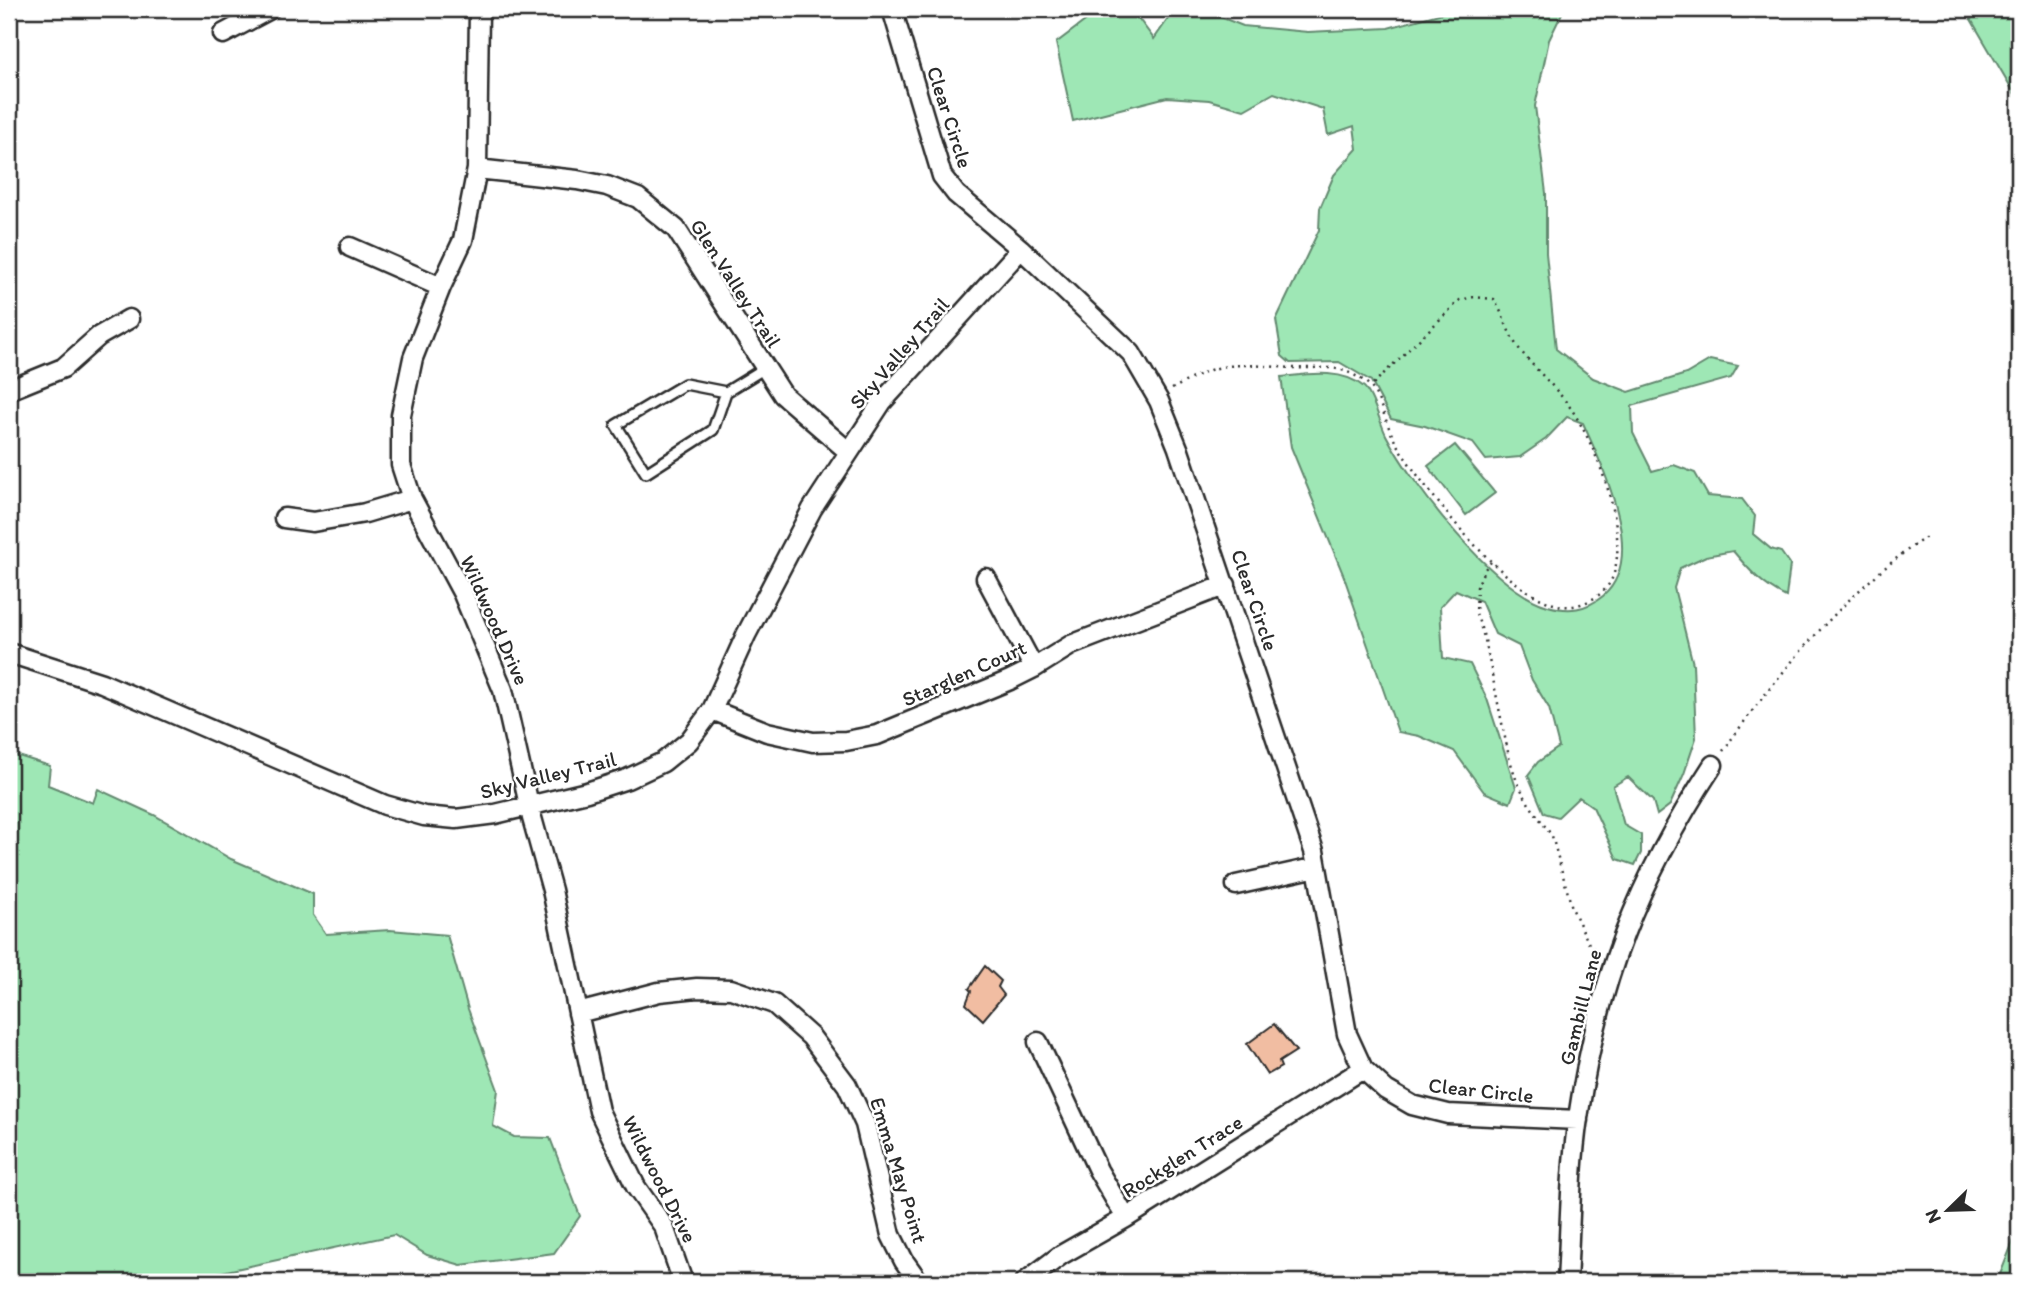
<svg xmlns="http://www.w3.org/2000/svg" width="2028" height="1291" font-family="Itim,sans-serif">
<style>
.green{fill:#9ee7b5;stroke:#648970;stroke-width:2}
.building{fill:#f1bda2;stroke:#2b2b2b;stroke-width:2}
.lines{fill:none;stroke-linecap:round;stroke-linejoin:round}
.lane-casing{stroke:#2b2b2b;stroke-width:14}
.street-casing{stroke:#2b2b2b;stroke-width:23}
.path{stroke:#2b2b2b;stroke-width:2.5;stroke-dasharray:2 5;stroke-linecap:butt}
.lane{stroke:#fff;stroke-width:9}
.street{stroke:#fff;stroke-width:18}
.labels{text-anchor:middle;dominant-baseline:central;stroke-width:5;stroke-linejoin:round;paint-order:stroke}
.street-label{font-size:21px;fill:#2b2b2b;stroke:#fff}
</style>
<rect width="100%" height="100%" fill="#fff"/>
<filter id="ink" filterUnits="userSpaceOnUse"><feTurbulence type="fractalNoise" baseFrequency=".0143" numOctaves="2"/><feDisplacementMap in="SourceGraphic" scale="14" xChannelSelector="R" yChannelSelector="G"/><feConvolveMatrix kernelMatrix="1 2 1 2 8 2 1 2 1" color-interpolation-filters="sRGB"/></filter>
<g filter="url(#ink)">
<path class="green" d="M1101 9 1132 10 1154 39 1175 9H1200L1243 26 1308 32 1388 28 1457 9H1564L1549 40 1535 106 1546 193V253L1556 349 1593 378 1629 392 1686 374 1710 360 1738 366 1731 378 1632 406 1633 433 1652 471 1674 465 1695 473 1708 496 1742 499 1755 516 1753 534 1771 549 1781 552 1790 565 1786 597C1763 586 1749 570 1733 551L1706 556 1680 568 1674 588 1693 664 1696 738 1684 774 1670 805 1657 815 1653 801 1628 777 1613 786 1624 825 1641 835V853L1635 865 1617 859 1593 807 1579 797 1558 817 1544 813 1528 775 1538 762 1559 747 1549 708 1532 680 1519 646 1495 634 1481 601 1456 590 1440 607 1443 658 1470 664 1487 699 1516 788 1510 803 1484 792 1454 751 1419 736 1398 732 1343 574 1291 447 1281 377C1308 374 1342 368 1364 387 1373 395 1380 423 1386 435 1412 485 1494 591 1548 606 1569 612 1586 610 1603 596 1648 558 1602 466 1583 423L1567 417 1546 439 1520 457 1486 460 1473 443 1425 426 1391 419 1371 381 1339 362 1290 363 1282 356 1276 320 1319 230 1320 208 1334 175 1357 149 1354 126 1328 135 1323 109 1274 93 1244 110 1209 100 1167 97 1073 121 1056 43Z
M1965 9H2019V101Z
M1455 445 1495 493 1466 515 1428 466Z
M9 753 50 766 48 785 93 803 98 789 154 815 231 859 313 894V915L326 934 390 930 447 935 468 1009 498 1090 493 1126 514 1137 550 1138 580 1216 554 1253 461 1265 427 1255 394 1235 217 1273 184 1282H9Z
M2019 1227V1282H1997Z"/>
<path class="building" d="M985 966 1001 981 998 987 1004 995 983 1020 966 1004 971 991 969 989Z
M1274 1024 1296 1051 1279 1062 1281 1067 1267 1075 1247 1044Z"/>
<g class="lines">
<defs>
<path id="lane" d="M726 392 685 384 616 425 646 473 713 430 726 392 765 368"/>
<path id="street" d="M479 9 477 169 463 240 441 287 413 358 401 415V465L412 499 463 594 503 690 532 818 552 890 599 1111 636 1187 664 1227 683 1282
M892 9 942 176 956 194 1021 249 1131 353 1159 401 1178 448 1314 851 1347 1034 1363 1069 1386 1090 1412 1105 1448 1114 1578 1120
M223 34 270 9
M477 169 577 180 607 186 638 198 676 229 783 395 849 452
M350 247 441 287
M9 390 63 368 99 336 129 319
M284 518 313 522 365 513 412 499
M986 578 1034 668
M9 653 102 683 385 805 424 816 456 819 495 814 587 792 627 779 663 762 689 741 712 710 746 635 812 509 882 402 1021 249
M712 710 767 732 813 742 846 741 877 735 1010 680 1034 668 1071 645 1226 585
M1236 885 1317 867
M578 1013 659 992 697 988 731 989 774 1004 811 1037 847 1085 865 1124 891 1235 904 1261 919 1282
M1038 1042 1098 1170 1126 1218
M1025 1282 1061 1255 1126 1218 1363 1069
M1567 1282C1570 1228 1570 1172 1578 1118 1598 981 1637 881 1713 765"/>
</defs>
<use href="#lane" class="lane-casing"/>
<use href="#street" class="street-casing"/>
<path class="path" d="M1172 389C1185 382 1197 375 1210 370 1237 361 1267 367 1295 368 1312 369 1331 365 1347 372 1355 375 1368 382 1373 390 1383 406 1387 429 1399 448 1425 489 1523 621 1578 605 1594 600 1607 592 1613 576 1629 530 1598 450 1572 410 1557 388 1534 369 1517 346 1507 331 1503 313 1494 299L1474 297 1460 300 1370 387
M1491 562 1484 570 1477 587 1476 613 1485 640 1509 757 1517 782 1529 804 1552 836 1572 908 1589 944 1599 955
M1723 751C1776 676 1850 586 1928 536"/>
<use href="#lane" class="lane"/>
<use href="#street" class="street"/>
</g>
</g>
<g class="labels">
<g class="street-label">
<text transform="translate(950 117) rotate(72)">Clear Circle</text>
<text transform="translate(736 283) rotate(57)">Glen Valley Trail</text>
<text transform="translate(899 353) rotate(-49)">Sky Valley Trail</text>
<text transform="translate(1255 600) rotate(71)">Clear Circle</text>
<text transform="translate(495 620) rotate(66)">Wildwood Drive</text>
<text transform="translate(964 673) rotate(-24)">Starglen Court</text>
<text transform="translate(548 775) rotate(-14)">Sky Valley Trail</text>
<text transform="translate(1580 1007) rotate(-76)">Gambill Lane</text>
<text transform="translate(1481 1090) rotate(6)">Clear Circle</text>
<text transform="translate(1182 1156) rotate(-32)">Rockglen Trace</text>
<text transform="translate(899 1170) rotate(73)">Emma May Point</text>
<text transform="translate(660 1179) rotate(63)">Wildwood Drive</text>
</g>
</g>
<rect width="2028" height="1291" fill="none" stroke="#fff" stroke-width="35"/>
<rect x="18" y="18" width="1993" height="1256" fill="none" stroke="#2b2b2b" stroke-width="2.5" filter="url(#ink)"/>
<g transform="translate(1948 1210) rotate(247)" stroke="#ffffff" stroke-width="5" paint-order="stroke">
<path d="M0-5L12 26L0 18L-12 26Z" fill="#2b2b2b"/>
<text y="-10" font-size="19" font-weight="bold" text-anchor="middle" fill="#2b2b2b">N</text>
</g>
</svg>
